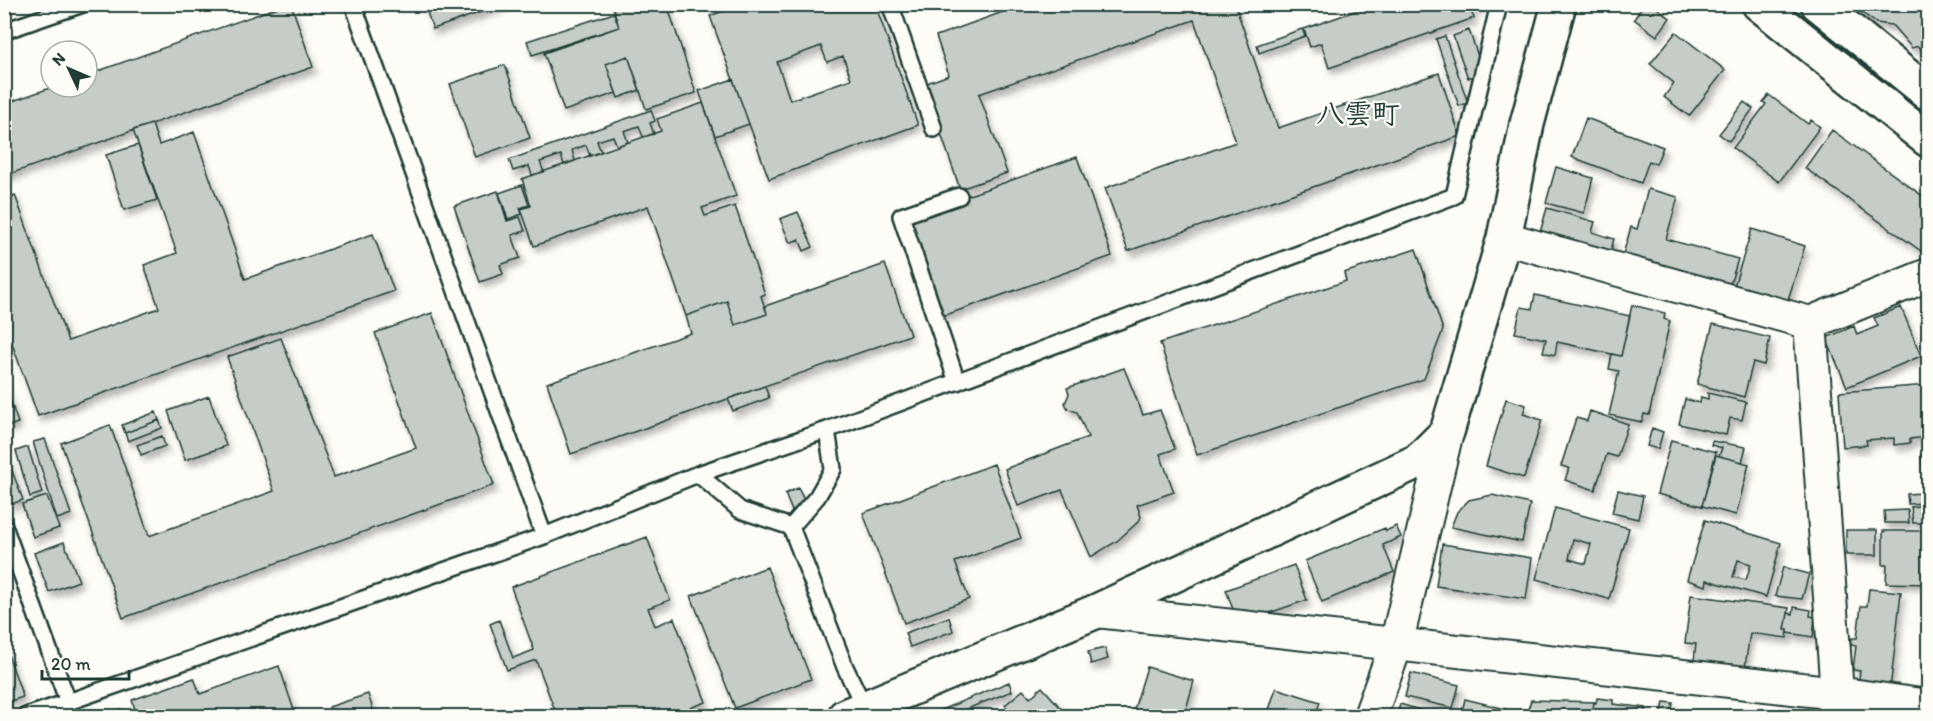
<svg xmlns="http://www.w3.org/2000/svg" width="1933" height="721" font-family="Itim,'Klee One',sans-serif">
<style>
.building{fill:#c6cdc7;stroke:#1f3d34;stroke-width:1.5;fill-rule:evenodd;filter:url(#shadow)}
.lines{fill:none;stroke-linecap:round;stroke-linejoin:round}
.service-casing{stroke:#1f3d34;stroke-width:20}
.minor-casing{stroke:#1f3d34;stroke-width:36}
.tertiary-casing{stroke:#1f3d34;stroke-width:38}
.service{stroke:#fdfcf7;stroke-width:15}
.minor{stroke:#fdfcf7;stroke-width:32}
.tertiary{stroke:#fdfcf7;stroke-width:33}
.labels{text-anchor:middle;dominant-baseline:central;stroke-width:4.5;stroke-linejoin:round;paint-order:stroke}
.quarter-label{font-size:28px;font-weight:bold;fill:#1f3d34;stroke:#fdfcf7}
</style>
<defs>
<filter id="shadow"><feDropShadow dx="3.5" dy="6" stdDeviation="3" flood-color="#0004"/></filter>
</defs>
<rect width="100%" height="100%" fill="#fdfcf7"/>
<filter id="ink" filterUnits="userSpaceOnUse"><feTurbulence type="fractalNoise" baseFrequency=".0167" numOctaves="2"/><feDisplacementMap in="SourceGraphic" scale="12" xChannelSelector="R" yChannelSelector="G"/><feConvolveMatrix kernelMatrix="1 2 1 2 8 2 1 2 1" color-interpolation-filters="sRGB"/></filter>
<g filter="url(#ink)">
<path class="building" d="M287 4H291L313 67 4 176V104L53 87H87V75Z
M424 4H504L433 29Z
M612 4H667L696 93 646 109 628 56 606 64 616 93 564 111 544 53 619 27Z
M741 4H875L918 125 769 179 710 16ZM821 46 827 62 843 56 851 79 790 100 777 62Z
M1025 4H1238L1235 5 1278 128 1439 73 1460 136 1128 251 1105 188 1236 142 1194 20 979 94 1007 173 960 189 924 84 949 75 936 36Z
M1375 4H1485L1470 10 1474 18 1329 68 1321 43 1310 47 1304 29Z
M1644 4H1652L1670 18 1657 36 1634 19Z
M1850 4H1928V58L1918 46 1912 48 1892 25 1876 23Z
M614 13 619 27 532 55 527 41Z
M1302 29 1305 36 1259 53 1257 45Z
M1469 30 1480 62 1475 64 1478 74 1468 78 1453 36Z
M1676 32 1725 70 1689 116 1664 97 1674 83 1650 64Z
M1445 36 1468 103 1459 106 1436 39Z
M628 56 640 90 618 98 606 64Z
M505 65 530 138 475 157 450 84Z
M733 79 749 124 715 136 699 91Z
M1769 95 1808 124 1811 120 1820 127 1779 182 1733 148 1766 104 1763 102Z
M1744 102 1753 109 1729 141 1719 134Z
M703 103 736 196 702 208 705 216 735 206 765 294 761 296 767 314 735 325 727 301 686 316 648 206 534 246 521 209 531 206 522 179 661 131 657 119Z
M651 110 655 121 650 123 654 134 643 137 639 126 624 131 628 142 617 146 613 136 597 141 601 152 590 156 586 145 572 150 575 161 564 165 561 155 540 162 544 172 532 175 529 166 513 171 509 160Z
M1586 118 1663 147 1656 164 1649 161 1641 183 1572 157Z
M152 124 159 145 194 132 245 279 373 234 394 291 38 416 4 321V199L15 195 68 341 159 308 144 265 177 253 133 130Z
M1832 130 1928 200V256L1805 168Z
M138 145 157 200 124 210 106 155Z
M1077 157 1112 256 943 316 907 217Z
M1556 167 1593 178 1584 213 1546 203Z
M522 185 529 205 520 208 522 214 508 219 499 193Z
M1648 189 1678 197 1666 239 1738 259 1728 291 1621 261 1631 227 1637 229Z
M498 191 507 221 520 217 525 231 512 235 520 258 500 265 503 274 480 282 454 206Z
M1547 208 1595 222 1592 232 1614 239 1609 257 1539 236Z
M798 212 813 247 804 251 799 239 790 243 780 219Z
M1752 229 1805 246 1786 306 1733 289Z
M1416 249 1443 330 1424 379 1197 455 1160 343 1346 281 1344 273Z
M885 264 910 335 571 454 547 383 691 333 686 316 727 301 735 325 767 314 765 306Z
M1535 295 1630 316 1621 356 1557 342 1555 355 1543 352 1546 339 1515 333 1521 307 1532 309Z
M1632 305 1665 313 1664 319 1670 321 1649 415 1644 414 1642 422 1609 415 1619 371 1609 369 1612 354 1621 356Z
M1901 307 1921 356 1847 387 1826 338 1854 326 1857 335 1878 326 1874 318Z
M432 313 494 485 123 618 61 443 110 425 149 536 274 491 227 357 281 338 334 477 416 448 375 333Z
M1713 324 1770 338 1764 365 1753 362 1744 397 1697 384Z
M1124 368 1143 415 1160 410 1175 449 1160 454 1174 492 1137 505 1141 517 1139 521 1117 541 1091 557 1062 490 1018 506 1005 469 1088 437 1077 412 1068 409 1065 403 1069 394 1067 388Z
M4 382 18 423 6 427 4 421Z
M1928 385V443H1926V437L1910 439V443L1894 445V438L1866 440 1867 445 1843 447 1839 392Z
M765 386 769 398 733 411 728 399Z
M1708 393 1746 402 1742 420 1730 418 1726 435 1679 424 1685 399 1700 403 1701 397 1708 399Z
M209 396 226 446 185 460 168 411Z
M1506 399 1526 405 1523 414 1542 420 1524 478 1486 466Z
M1590 411 1628 424 1617 457 1607 454 1595 490 1565 480 1569 468 1561 466 1576 418 1587 421Z
M156 412 159 420 125 433 122 425Z
M159 420 162 428 128 441 125 433Z
M1652 428 1663 432 1658 449 1647 446Z
M162 436 165 446 141 455 137 445Z
M45 439 71 514 57 519 33 442Z
M1671 440 1716 452 1702 506 1657 494Z
M1712 441 1746 447 1742 462 1719 456 1722 448 1711 445Z
M28 447 42 493 30 497 16 451Z
M1928 453V523H1913L1911 507 1926 505 1921 454Z
M1716 455 1749 464 1736 515 1702 506Z
M7 457 23 500 11 504 4 488V458Z
M994 464 1021 538 955 562 969 599 904 623 863 513Z
M798 488 806 504 792 511 785 494Z
M1618 490 1643 496 1638 519 1612 513Z
M1923 493 1924 503 1908 504 1907 494Z
M1492 495 1530 504 1522 542 1451 527 1457 512 1469 500Z
M47 496 59 528 33 537 22 504Z
M1555 508 1629 528 1609 599 1536 579ZM1573 539 1591 544 1586 564 1569 559Z
M1908 510 1909 523H1885L1884 511Z
M1705 520 1781 543 1766 597 1707 580 1706 586 1687 580ZM1738 560 1751 564 1746 580 1733 577Z
M1396 526 1401 537 1383 545 1394 572 1322 602 1305 561 1385 528 1386 531Z
M1846 530H1877V555H1846Z
M1883 531H1928V584L1886 583 1887 565H1883Z
M647 537 670 600 648 608 655 626 674 618 706 702 668 716H557L536 660 507 670 490 624 499 620 513 658 534 650 511 587Z
M64 542 79 581 49 592 34 553Z
M1442 544 1532 558 1526 599 1436 586Z
M1294 565 1307 600 1263 615 1234 612 1226 590Z
M767 567 811 679 735 708 691 596Z
M1783 567 1809 574 1802 599 1775 596Z
M1869 589 1901 592 1890 690 1858 686 1860 671 1853 670 1856 646 1851 645 1852 638H1857L1861 606H1867Z
M1691 595 1789 608 1785 630H1788L1787 638 1750 633 1745 667 1694 660 1696 644 1685 643Z
M1794 607 1811 610 1810 616 1815 617 1813 637 1788 633V630H1785L1788 613 1793 614Z
M949 617 953 631 910 647 905 633Z
M4 643 23 697 4 703Z
M1105 648 1108 659 1091 664 1088 652Z
M279 666 296 716H137L132 700 194 678 200 694Z
M1147 667 1194 681 1184 716H1132Z
M1411 673 1459 685 1453 708 1405 697Z
M1009 682 1012 691 949 716H938L936 712Z
M1042 687 1068 716H1005L1010 712 1005 705 1023 690 1030 698Z
M1276 688 1320 702 1315 716H1267Z
M368 694 375 716H333L329 707Z
M1597 698 1613 700V704L1646 708 1645 716H1592L1594 702 1596 703Z
M1465 699 1506 709 1504 716H1461Z
M1531 700 1594 702 1592 716H1526Z
M1664 702 1673 703 1671 716H1661Z
M1400 704 1440 716H1397Z
M121 709 123 716H99Z"/>
<g class="lines">
<defs>
<path id="service" d="M353 4 544 536
M890 4 934 129
M4 31 83 4
M957 382 901 216 959 196
M698 474 740 510 791 527
M4 526 68 702 544 536 698 474 827 430 1454 196 1499 4
M791 527 845 667 865 709
M791 527 817 497 833 469 827 430
M26 716 68 702"/>
<path id="minor" d="M1504 238 1810 323 1928 275
M1810 323 1837 693 1832 716
M1097 611 1837 693 1928 706
M1370 716 1396 645 1447 432"/>
<path id="tertiary" d="M1759 4 1928 140
M1818 4 1928 93
M845 716 1097 611 1418 461 1447 432 1504 238 1527 124 1559 4"/>
</defs>
<use href="#service" class="service-casing"/>
<use href="#minor" class="minor-casing"/>
<use href="#tertiary" class="tertiary-casing"/>
<use href="#service" class="service"/>
<use href="#minor" class="minor"/>
<use href="#tertiary" class="tertiary"/>
</g>
</g>
<g class="labels">
<g class="quarter-label">
<text x="1358" y="113">八雲町</text>
</g>
</g>
<rect width="1933" height="721" fill="none" stroke="#fdfcf7" stroke-width="24"/>
<rect x="12" y="12" width="1909" height="697" fill="none" stroke="#1f3d34" stroke-width="2" filter="url(#ink)"/>
<g transform="translate(69 69) rotate(314)"><circle r="28" fill="#fdfcf7" stroke="#a4b0a9" stroke-width="1.5"/>
<path d="M0-4.5L10 22L0 15L-10 22Z" fill="#1f3d34"/>
<text y="-9" font-size="16" font-weight="bold" text-anchor="middle" fill="#1f3d34">N</text>
</g>
<path d="M42 670v9h87v-9" fill="none" stroke="#1f3d34" stroke-width="3"/>
<text x="51" y="670" font-size="18" fill="#1f3d34" stroke="#fdfcf7" stroke-width="4.5" paint-order="stroke">20 m</text>
</svg>
